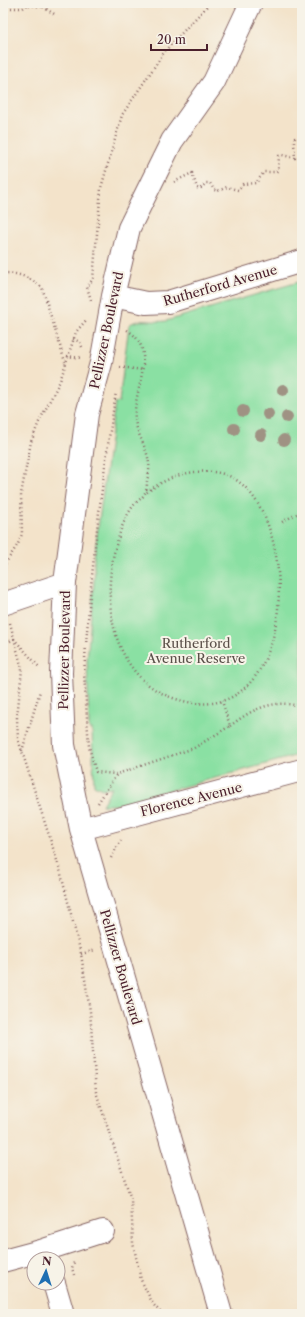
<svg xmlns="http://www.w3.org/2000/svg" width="305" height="1317" font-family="'Libre Caslon Text',serif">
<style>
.green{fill:#8ae0a3;stroke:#6a8067}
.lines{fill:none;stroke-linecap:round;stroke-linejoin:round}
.minor-casing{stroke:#856463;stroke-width:24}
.path{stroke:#856463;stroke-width:2.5;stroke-dasharray:1 3;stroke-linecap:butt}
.minor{stroke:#fff;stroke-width:22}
.tree{fill:#9f9283}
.labels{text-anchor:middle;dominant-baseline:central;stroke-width:4;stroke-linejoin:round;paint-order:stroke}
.street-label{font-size:13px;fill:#4a1f2b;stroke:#f7f3e8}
.park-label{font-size:13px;fill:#5a4f49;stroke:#f7f3e8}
</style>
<rect width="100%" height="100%" fill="#f7f3e8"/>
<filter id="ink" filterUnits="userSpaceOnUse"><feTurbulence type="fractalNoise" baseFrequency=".025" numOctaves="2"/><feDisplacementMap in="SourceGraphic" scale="8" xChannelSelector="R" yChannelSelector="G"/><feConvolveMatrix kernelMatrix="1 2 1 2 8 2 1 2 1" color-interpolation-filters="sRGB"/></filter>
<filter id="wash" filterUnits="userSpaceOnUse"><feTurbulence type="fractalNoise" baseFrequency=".012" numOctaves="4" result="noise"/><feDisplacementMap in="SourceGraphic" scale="16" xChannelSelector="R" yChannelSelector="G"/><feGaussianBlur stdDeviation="0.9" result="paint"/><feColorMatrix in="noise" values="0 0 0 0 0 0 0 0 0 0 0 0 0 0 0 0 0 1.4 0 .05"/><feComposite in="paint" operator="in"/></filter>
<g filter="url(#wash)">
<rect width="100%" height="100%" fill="#f3e3ca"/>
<path class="green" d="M302 281V754L117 805H102L112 787 102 789 94 785 92 729H89V723L87 661 95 570 94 569V558L115 403 119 402 129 325C138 317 155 323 166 321Z"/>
</g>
<g filter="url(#ink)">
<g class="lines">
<defs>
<path id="minor" d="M113 296 146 303 168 302 302 261
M3 604 65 583
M81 829 302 770
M44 1250 103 1231
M3 1261 44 1250 47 1259
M54 1283 63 1314
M221 1314 81 829 64 745 61 673 65 583 87 414 101 363 113 296 129 228 172 141 214 82 251 3"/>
</defs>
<use href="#minor" class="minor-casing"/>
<path class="path" d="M29 5 43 7 39 3
M43 7 56 15
M3 8H23L30 3
M174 182 192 173 197 188 200 189 206 183H210L214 190 218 191 227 187 238 190 243 184 256 183 264 172H276L278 170 279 156 282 155 295 158 294 142 295 138 302 139
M3 273C20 273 28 277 42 287L65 362
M91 300 87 287 93 279 101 188 122 115 165 51 210 3
M127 330C160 350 132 391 135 420 137 435 148 449 149 464 150 469 148 476 147 481 147 484 147 490 145 493 143 498 137 501 134 505 127 514 122 525 119 536 99 592 109 676 173 698 305 744 305 492 220 473 192 468 168 476 146 493
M73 339 80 342 82 347
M67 356 81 358
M120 367 143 370
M282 522 302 511
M3 567 18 544 22 534 21 494 31 442 39 422 60 381 76 332 87 319
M10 623 22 669 17 718 18 739 60 870 81 954 90 1011 96 1092 131 1199 133 1243 141 1280 153 1304 162 1314
M3 645 14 639 40 668
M83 673 84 674 89 747 96 772 116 774
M84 674C90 579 101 486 116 392
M230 726C252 709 274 698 302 707
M22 751 40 691
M98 803 117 774 194 748 230 726 222 701
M111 858 121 840
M81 954 96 950
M74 1275 72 1268 74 1262"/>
<use href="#minor" class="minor"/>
</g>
<g class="tree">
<circle cx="283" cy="390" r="6"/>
<circle cx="243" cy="411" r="6"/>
<circle cx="268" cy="414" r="6"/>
<circle cx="287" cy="417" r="6"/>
<circle cx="234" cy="429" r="6"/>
<circle cx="261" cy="435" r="6"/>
<circle cx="284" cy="440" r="6"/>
</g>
</g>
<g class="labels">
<g class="street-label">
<text transform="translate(220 285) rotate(-16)">Rutherford Avenue</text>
<text transform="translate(106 330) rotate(-78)">Pellizzer Boulevard</text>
<text transform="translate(64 650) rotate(-89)">Pellizzer Boulevard</text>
<text transform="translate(191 799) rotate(-14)">Florence Avenue</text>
<text transform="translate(121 967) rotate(74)">Pellizzer Boulevard</text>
</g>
<g class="park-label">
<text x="196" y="643">Rutherford<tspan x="196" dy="15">Avenue Reserve</tspan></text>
</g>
</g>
<rect width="305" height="1317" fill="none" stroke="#f7f3e8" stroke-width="16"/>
<g transform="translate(46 1271) rotate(4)"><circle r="19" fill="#f7f3e8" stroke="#b29e9c"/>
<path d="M0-3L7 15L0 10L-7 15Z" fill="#1f6fb2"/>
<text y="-6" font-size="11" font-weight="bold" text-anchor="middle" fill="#4a1f2b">N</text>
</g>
<path d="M151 44v6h56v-6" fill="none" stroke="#4a1f2b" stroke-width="2"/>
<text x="157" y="44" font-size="12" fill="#4a1f2b" stroke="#f7f3e8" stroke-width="3" paint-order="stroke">20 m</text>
</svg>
